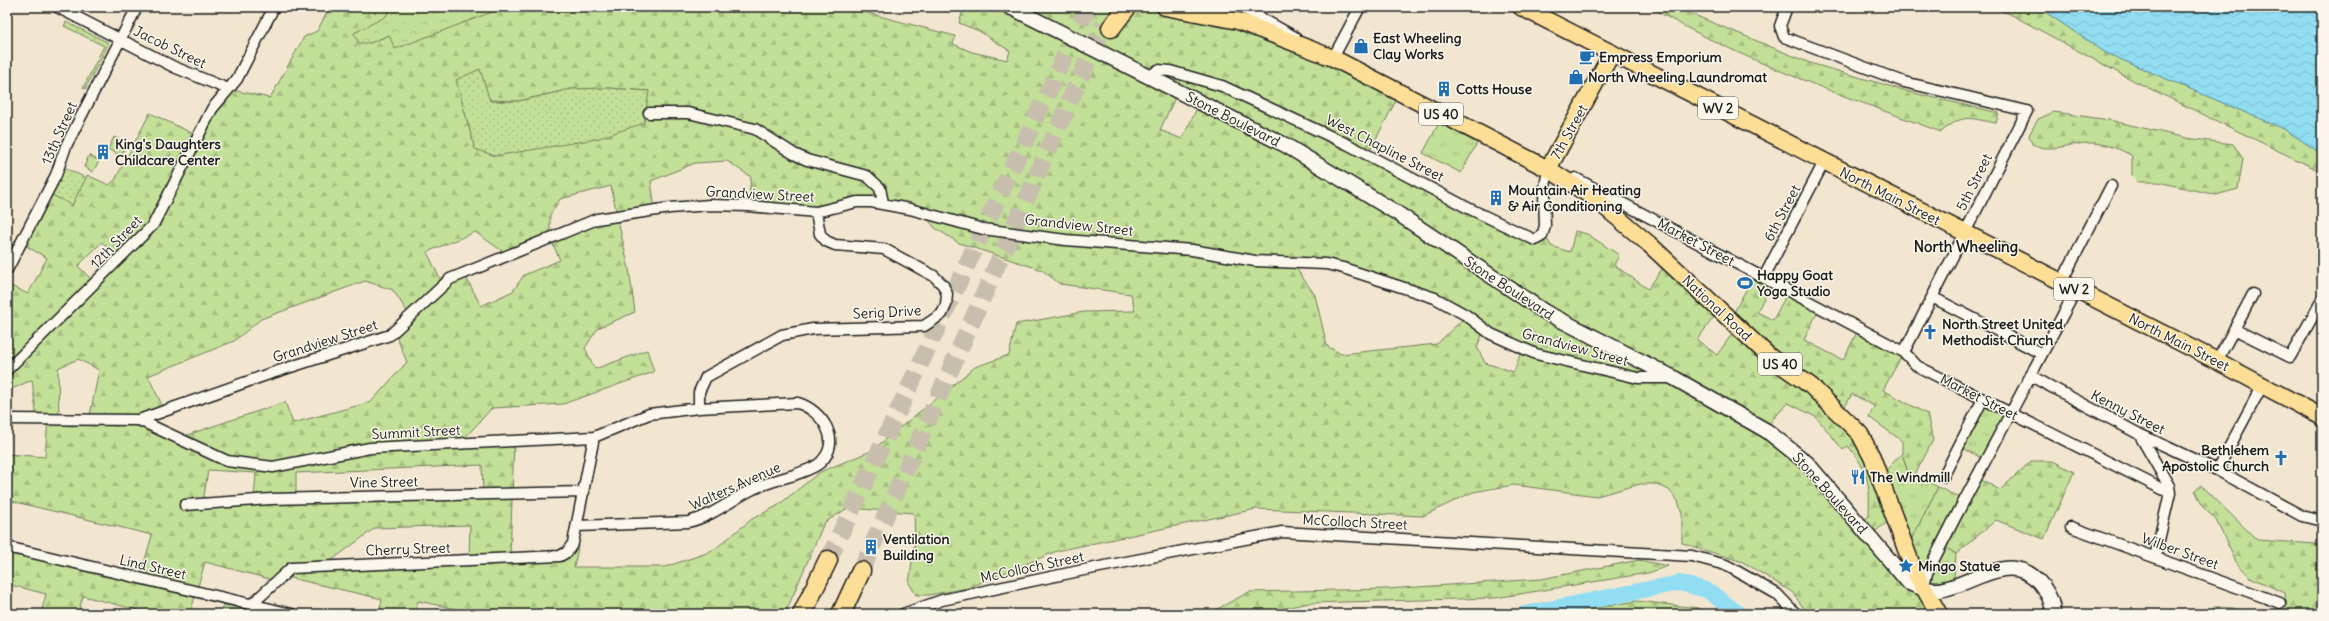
<svg xmlns="http://www.w3.org/2000/svg" width="2329" height="621" font-family="Delius,sans-serif">
<style>
.grass{fill:url(#grass-tufts);stroke:#707e5a}
.forest{fill:url(#forest-firs);stroke:#707e5a;fill-rule:evenodd}
.park{fill:url(#park-crowns);stroke:#707e5a}
.garden{fill:url(#garden-dots);stroke:#707e5a}
.water{fill:url(#water-waves);stroke:#62909c}
.lines{fill:none;stroke-linecap:round;stroke-linejoin:round}
.river{stroke:#91ddf2;stroke-width:16}
.highway-tunnel{stroke:#c8bead;stroke-width:18;stroke-dasharray:18 9;stroke-linecap:butt}
.street-casing{stroke:#1c1c1c;stroke-width:13}
.secondary-casing{stroke:#1c1c1c;stroke-width:17}
.primary-casing{stroke:#1c1c1c;stroke-width:19}
.highway-casing{stroke:#1c1c1c;stroke-width:21}
.street{stroke:#fbf7ec;stroke-width:10}
.secondary{stroke:#fbf7ec;stroke-width:14}
.primary{stroke:#fcde96;stroke-width:16}
.highway{stroke:#fcde96;stroke-width:18}
.labels{text-anchor:middle;dominant-baseline:central;stroke-width:3;stroke-linejoin:round;paint-order:stroke}
.shield{fill:#fbf7ec;stroke:#5f5e5a;stroke-width:1}
.shield-label{font-size:13px;font-weight:bold;fill:#1c1c1c}
.poi-label{font-size:14px;font-weight:bold;fill:#1c1c1c;stroke:#fbf7ec;text-anchor:start}
.street-label{font-size:14px;fill:#1c1c1c;stroke:#fbf7ec}
.neighbourhood-label{font-size:15px;font-weight:bold;fill:#1c1c1c;stroke:#fbf7ec}
</style>
<defs>
<pattern id="grass-tufts" width="24" height="20" patternUnits="userSpaceOnUse"><rect width="24" height="20" fill="#c3e098"/><path d="M3 7l-1-3M5 7V3M7 7l1-3M15 17l-1-3M17 17v-4M19 17l1-3" fill="none" stroke="#a7c082"/></pattern>
<pattern id="forest-firs" width="22" height="20" patternUnits="userSpaceOnUse"><rect width="22" height="20" fill="#c3e098"/><path d="M5 1l3.5 6h-7zM16 11l3.5 6h-7z" fill="#a7c082"/></pattern>
<pattern id="park-crowns" width="20" height="18" patternUnits="userSpaceOnUse"><rect width="20" height="18" fill="#c3e098"/><path d="M2 6a3 3 0 1 1 6 0M12 15a3 3 0 1 1 6 0" fill="none" stroke="#a7c082"/></pattern>
<pattern id="garden-dots" width="8" height="8" patternUnits="userSpaceOnUse"><rect width="8" height="8" fill="#c3e098"/><path d="M2 2h.1M6 6h.1" fill="none" stroke="#a7c082" stroke-width="1.8" stroke-linecap="round"/></pattern>
<pattern id="water-waves" width="16" height="10" patternUnits="userSpaceOnUse"><rect width="16" height="10" fill="#91ddf2"/><path d="M0 5q4-4 8 0t8 0" fill="none" stroke="#7cbdcf"/></pattern>
</defs>
<rect width="100%" height="100%" fill="#f3e6d1"/>
<filter id="ink" filterUnits="userSpaceOnUse"><feTurbulence type="fractalNoise" baseFrequency=".025" numOctaves="2"/><feDisplacementMap in="SourceGraphic" scale="8" xChannelSelector="R" yChannelSelector="G"/><feConvolveMatrix kernelMatrix="1 2 1 2 8 2 1 2 1" color-interpolation-filters="sRGB"/></filter>
<g filter="url(#ink)">
<path class="grass" d="M1439 123 1477 143 1461 173 1423 153Z
M1983 399 2011 413 1985 460 1959 446Z
M1902 453 1909 476 1915 475 1938 487 1906 550 1879 478Z"/>
<path class="forest" d="M330 7H392L370 43 389 35 497 10 496 7H845L955 36 953 44 972 52 1007 60 1010 51 979 31 959 23 964 7H1183L1212 15 1400 93 1368 154 1531 239 1544 234 1551 246 1570 252 1575 231 1587 234 1619 255 1614 265 1648 289 1667 262 1719 310 1697 340 1717 355 1737 327 1730 320 1755 273 1772 282 1757 312 1773 320 1789 290 1820 307 1804 340 1843 360 1859 328 1904 352 1883 390 1927 414 1933 440 1915 475 1909 476 1902 453V441L1869 417 1874 406 1852 394 1841 414 1860 434 1893 518 1869 536 1903 578 1906 550 1938 487 1964 500 1976 477 2000 490 2031 461H2053L2074 472 2044 539 1996 520 1956 554 1943 546 1923 589 1939 614H1808L1792 592 1743 562 1682 543V514L1678 501 1669 490 1657 484H1640L1597 496 1514 485 1473 492 1423 516 1256 509 1057 551 968 588 929 595H916L909 583 915 541 914 513 848 508 824 523 785 614H479L418 601 414 614H379L382 599 282 576 277 581 205 562 190 614H147L146 612 83 596 78 614H41L46 594 7 584V547L140 578 152 535 7 500V419H11L8 454 45 457 48 420H37L32 380 7 391V284L28 294 47 258 21 243 47 192 72 205 87 175 109 185 115 180 150 113 198 136 228 89 270 98 304 37 317 31ZM609 88 649 91 475 149 462 101 487 93 490 100 519 101 571 89ZM1178 91 1200 102 1182 139 1160 130ZM727 161 751 177 748 206 816 212 883 203 922 212 935 228 959 243 1042 270 1060 284 1131 294 1135 311 1084 312 1016 324 1009 355 975 367 871 451 820 472 777 506 752 519 716 548 704 554 665 567H574L578 548 573 543 560 556 510 559 514 441 460 443 492 408 563 404 654 372 647 350 595 369 585 348 598 328 635 312 629 269 617 216 655 210 651 181 695 163ZM611 186 617 216 550 238V215L560 199ZM475 232 508 255 550 238 560 260 524 275 513 291 481 306 464 273 443 285 427 252ZM102 242 119 259 95 283 78 266ZM1293 264 1343 268 1466 316 1437 344 1341 354 1327 346 1315 295ZM365 281 393 290 410 316 394 331 407 362 371 402 293 423 285 402 178 438 140 420 165 411 148 376 234 341 261 319ZM1484 330 1522 349 1514 372 1485 363 1477 347ZM78 359 99 370 89 420 59 419 58 368ZM1788 403 1816 417 1843 450 1848 446C1869 471 1870 485 1869 516L1859 524 1764 429ZM482 465 483 494 296 498V473ZM208 470 256 473 254 500 203 503ZM470 525 469 560 324 566 375 528Z
M1650 7H1675L1810 63 1910 92 1999 113 1996 123C1967 118 1965 113 1941 132 1842 95 1741 61 1650 7Z
M1991 7H2038L2106 53 2284 129 2322 154V172L2130 79 2010 14Z
M2054 112 2109 120 2186 138 2233 144 2243 159 2238 189 2216 195 2158 182H2138L2132 176V156C2121 149 2106 144 2093 143 2073 142 2050 154 2032 144L2029 135 2038 119Z
M2201 485 2257 540 2316 544 2322 547V614H2287L2285 593 2252 578 2238 566 2216 520 2203 507 2195 490Z
M1639 560 1668 566 1648 573 1495 598 1309 603 1257 614H1208L1249 592 1386 589 1541 579Z
M225 598 264 607 262 614H221Z
M1637 601 1698 608 1706 614H1560Z
M2214 607 2234 608 2240 614H2212Z"/>
<path class="park" d="M392 7H496L497 10 395 49 389 35 370 43H359L354 33 385 17Z
M114 137 127 143 121 156 108 149Z
M89 155 99 161 93 172 84 167Z
M1943 546 1956 554 1954 578 1932 584 1929 578Z"/>
<path class="garden" d="M66 22 109 43 85 89 83 88 104 46 64 26Z
M480 69 490 101H519L571 89 609 88 649 91 644 123 596 139 495 156 475 149 456 80Z
M65 168 86 178 72 205 52 195Z"/>
<path class="water" d="M2038 7H2322V154L2284 129 2106 53Z"/>
<g class="lines">
<path class="river" d="M1524 614 1679 583 1707 590 1739 614"/>
<path class="highway-tunnel" d="M828 560 1088 7
M861 571 1104 24"/>
<defs>
<path id="street" d="M57 7 174 67 228 89
M1241 7 1295 37
M1787 7 1780 26 1784 37 1904 82 2027 111 1904 352
M1333 58 1360 7
M1149 77 1158 70 1170 71 1222 86 1347 144 1468 208 1535 240 1542 236 1545 226 1544 193 1548 169 1553 170
M649 113H688L755 129 794 154 807 160 867 176 880 188 883 203
M1575 178 1904 352 1917 366 2170 493
M7 270 56 175 66 146 137 7
M1764 277 1824 162
M2061 283 2111 186
M1932 297 2042 354
M2234 329 2290 357 2322 300
M2217 361 2253 294
M7 370 153 225 212 109 237 79 274 7
M2031 376 2139 434 2217 470 2302 516 2322 521
M699 408V392L706 377 782 335 813 329 924 326 942 314 946 305 947 294 943 285 934 276 884 249 835 245 826 241 820 234 816 212
M7 419 139 420 266 375 390 335 450 279 597 219 670 208 710 205 748 206 816 212 857 202H871L910 209 983 229 1066 240 1192 250 1255 261 1326 264 1343 268 1435 298 1466 315 1491 334 1536 354 1638 378H1674
M139 420 227 461 273 467 370 448 594 437 649 414 699 408 798 403C821 410 843 440 821 462 814 469 803 471 794 475 780 479 766 483 753 489 731 500 713 516 688 522L577 526
M2139 434 2169 486 2170 493 2155 557
M2217 470 2262 386
M1943 477 1983 399
M185 505 271 499 584 492
M2071 527 2280 603
M7 547 292 614
M1923 589 1927 573 1955 518 2076 290
M252 604 291 568 560 556 567 552 573 543 594 437
M903 614 942 600 1079 571 1282 532 1692 556 1726 565 1777 594 1796 614"/>
<path id="secondary" d="M1010 7 1287 146 1397 213 1545 312 1674 378 1767 431 1807 463 1909 583C1919 587 1928 591 1938 590 1970 587 2009 549 2039 582 2047 591 2053 601 2053 614"/>
<path id="primary" d="M1165 7 1238 21 1333 58 1548 169 1594 198 1649 244 1770 357 1811 386 1860 434 1872 457 1914 571 1939 614
M1521 7 2217 361 2322 417
M1548 169 1612 53"/>
<path id="highway" d="M1111 28 1127 7
M802 614 828 560
M841 614 861 571"/>
</defs>
<use href="#street" class="street-casing"/>
<use href="#secondary" class="secondary-casing"/>
<use href="#primary" class="primary-casing"/>
<use href="#highway" class="highway-casing"/>
<use href="#street" class="street"/>
<use href="#secondary" class="secondary"/>
<use href="#primary" class="primary"/>
<use href="#highway" class="highway"/>
</g>
</g>
<defs>
<symbol id="shop-bare" viewBox="-9 -9 18 18"><path d="M-5-2.5h2.3a2.7 3.5 0 0 1 5.4 0H5L5.5 6h-11ZM-1.5-2.5h3a1.5 2.3 0 0 0-3 0Z" fill="#1f6fb2" stroke="#fbf7ec" stroke-width="2.5" paint-order="stroke"/></symbol>
<symbol id="cafe-bare" viewBox="-9 -9 18 18"><path d="M-5.5-4.5H6V0H3Q3 3.5 0 3.5H-2.5Q-5.5 3.5-5.5 0ZM3-3.2v2h1.7v-2ZM-6 4.5H4V6H-6Z" fill="#1f6fb2" stroke="#fbf7ec" stroke-width="2.5" paint-order="stroke"/></symbol>
<symbol id="building-bare" viewBox="-9 -9 18 18"><path d="M-4-6H4V6H1V3H-1V6H-4ZM-2.5-4.3h1.7v1.8h-1.7ZM.8-4.3h1.7v1.8H.8ZM-2.5-1h1.7V.8h-1.7ZM.8-1h1.7V.8H.8Z" fill="#1f6fb2" stroke="#fbf7ec" stroke-width="2.5" paint-order="stroke"/></symbol>
<symbol id="stadium-bare" viewBox="-9 -9 18 18"><path d="M0-5a6.5 5 0 1 0 0 10a6.5 5 0 1 0 0-10ZM-3.5-1.8h7v3.6h-7Z" fill="#1f6fb2" stroke="#fbf7ec" stroke-width="2.5" paint-order="stroke"/></symbol>
<symbol id="church-bare" viewBox="-9 -9 18 18"><path d="M-1.2-6h2.4v3.5h3.3v2.4h-3.3V6h-2.4V-.1h-3.3v-2.4h3.3Z" fill="#1f6fb2" stroke="#fbf7ec" stroke-width="2.5" paint-order="stroke"/></symbol>
<symbol id="restaurant-bare" viewBox="-9 -9 18 18"><path d="M-5-6h1v4h1v-4h1v4h1v-4h1v5L-1.5 .5V6h-2V.5L-5-1ZM5-6V6H3V1.5H1.5Q1.5-4 5-6Z" fill="#1f6fb2" stroke="#fbf7ec" stroke-width="2.5" paint-order="stroke"/></symbol>
<symbol id="sight-bare" viewBox="-9 -9 18 18"><path d="M0-6L1.8-2.2L6-1.7L2.9 1.2L3.7 5.4L0 3.3L-3.7 5.4L-2.9 1.2L-6-1.7L-1.8-2.2Z" fill="#1f6fb2" stroke="#fbf7ec" stroke-width="2.5" paint-order="stroke"/></symbol>
</defs>
<g fill-rule="evenodd">
<use href="#shop-bare" x="1350" y="35" width="22" height="22"/>
<use href="#cafe-bare" x="1576" y="46" width="22" height="22"/>
<use href="#shop-bare" x="1565" y="66" width="22" height="22"/>
<use href="#building-bare" x="1433" y="78" width="22" height="22"/>
<use href="#building-bare" x="92" y="141" width="22" height="22"/>
<use href="#building-bare" x="1485" y="187" width="22" height="22"/>
<use href="#stadium-bare" x="1734" y="272" width="22" height="22"/>
<use href="#church-bare" x="1919" y="321" width="22" height="22"/>
<use href="#church-bare" x="2270" y="447" width="22" height="22"/>
<use href="#restaurant-bare" x="1847" y="466" width="22" height="22"/>
<use href="#building-bare" x="860" y="536" width="22" height="22"/>
<use href="#sight-bare" x="1895" y="555" width="22" height="22"/>
</g>
<g class="labels">
<g class="shield">
<rect x="1698" y="97" width="40" height="22" rx="3"/>
<rect x="1419" y="103" width="44" height="22" rx="3"/>
<rect x="2054" y="278" width="40" height="22" rx="3"/>
<rect x="1758" y="353" width="44" height="22" rx="3"/>
</g>
<g class="shield-label">
<text x="1718" y="108">WV 2</text>
<text x="1441" y="114">US 40</text>
<text x="2074" y="289">WV 2</text>
<text x="1780" y="364">US 40</text>
</g>
<g class="poi-label">
<text x="1373" y="38">East Wheeling<tspan x="1373" dy="16">Clay Works</tspan></text>
<text x="1599" y="57">Empress Emporium</text>
<text x="1588" y="77">North Wheeling Laundromat</text>
<text x="1456" y="89">Cotts House</text>
<text x="115" y="144">King's Daughters<tspan x="115" dy="16">Childcare Center</tspan></text>
<text x="1508" y="190">Mountain Air Heating<tspan x="1508" dy="16">&amp; Air Conditioning</tspan></text>
<text x="1757" y="275">Happy Goat<tspan x="1757" dy="16">Yoga Studio</tspan></text>
<text x="1942" y="324">North Street United<tspan x="1942" dy="16">Methodist Church</tspan></text>
<text x="2269" y="450" text-anchor="end">Bethlehem<tspan x="2269" dy="16">Apostolic Church</tspan></text>
<text x="1870" y="477">The Windmill</text>
<text x="883" y="539">Ventilation<tspan x="883" dy="16">Building</tspan></text>
<text x="1918" y="566">Mingo Statue</text>
</g>
<g class="street-label">
<text transform="translate(170 47) rotate(26)">Jacob Street</text>
<text transform="translate(1233 119) rotate(27)">Stone Boulevard</text>
<text transform="translate(1569 132) rotate(-61)">7th Street</text>
<text transform="translate(59 133) rotate(-66)">13th Street</text>
<text transform="translate(1385 148) rotate(27)">West Chapline Street</text>
<text transform="translate(1974 182) rotate(-63)">5th Street</text>
<text transform="translate(760 194) rotate(3)">Grandview Street</text>
<text transform="translate(1890 196) rotate(27)">North Main Street</text>
<text transform="translate(1782 213) rotate(-62)">6th Street</text>
<text transform="translate(1079 225) rotate(6)">Grandview Street</text>
<text transform="translate(116 242) rotate(-46)">12th Street</text>
<text transform="translate(1696 242) rotate(28)">Market Street</text>
<text transform="translate(1509 288) rotate(33)">Stone Boulevard</text>
<text transform="translate(1717 308) rotate(43)">National Road</text>
<text transform="translate(887 312) rotate(-3)">Serig Drive</text>
<text transform="translate(325 341) rotate(-18)">Grandview Street</text>
<text transform="translate(2179 342) rotate(27)">North Main Street</text>
<text transform="translate(1575 347) rotate(15)">Grandview Street</text>
<text transform="translate(1979 397) rotate(27)">Market Street</text>
<text transform="translate(2128 412) rotate(27)">Kenny Street</text>
<text transform="translate(416 432) rotate(-3)">Summit Street</text>
<text transform="translate(384 482) rotate(-1)">Vine Street</text>
<text transform="translate(735 486) rotate(-24)">Walters Avenue</text>
<text transform="translate(1830 493) rotate(48)">Stone Boulevard</text>
<text transform="translate(1355 522) rotate(3)">McColloch Street</text>
<text transform="translate(408 549) rotate(-2)">Cherry Street</text>
<text transform="translate(2180 551) rotate(20)">Wilber Street</text>
<text transform="translate(153 567) rotate(13)">Lind Street</text>
<text transform="translate(1032 567) rotate(-12)">McColloch Street</text>
</g>
<g class="neighbourhood-label">
<text x="1966" y="246">North Wheeling</text>
</g>
</g>
<rect width="2329" height="621" fill="none" stroke="#fbf7ec" stroke-width="24"/>
<rect x="12" y="12" width="2305" height="597" fill="none" stroke="#1c1c1c" stroke-width="1.5" filter="url(#ink)"/>
</svg>
